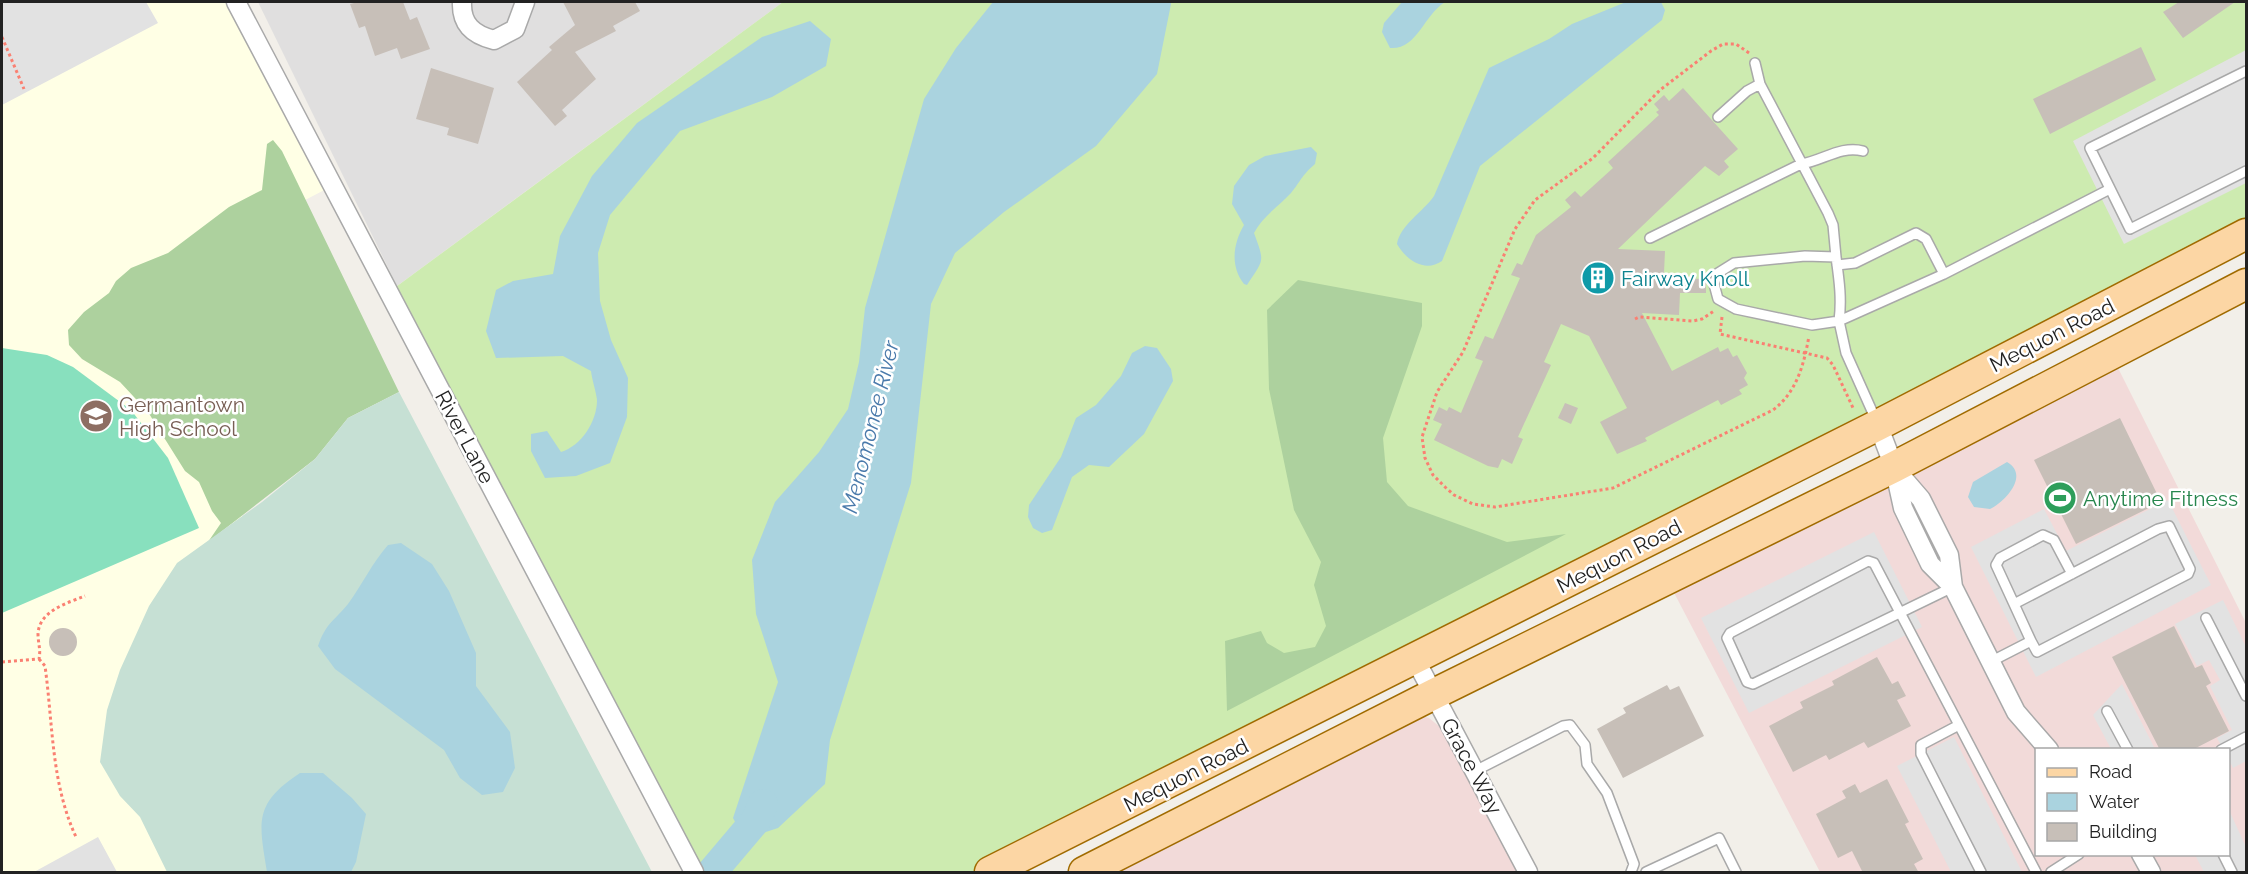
<svg xmlns="http://www.w3.org/2000/svg" width="2248" height="874" font-family="Raleway,sans-serif">
<style>
.residential{fill:#e0dfdf}
.commercial{fill:#f2dad9;fill-rule:evenodd}
.education{fill:#ffffe5}
.grass{fill:#cdebb0}
.forest{fill:#add19e}
.wetland{fill:#c6e0d4}
.pitch{fill:#88e0be}
.parking{fill:#e2e2e2}
.water{fill:#aad3df}
.lines{fill:none;stroke-linecap:round;stroke-linejoin:round}
.river{stroke:#aad3df;stroke-width:30}
.building{fill:#c7bfb8}
.lane-casing{stroke:#a9a9a9;stroke-width:12}
.street-casing{stroke:#a9a9a9;stroke-width:21}
.primary-casing{stroke:#a06b00;stroke-width:33}
.path{stroke:#fa8072;stroke-width:3;stroke-dasharray:3 3;stroke-linecap:butt}
.lane{stroke:#fff;stroke-width:9}
.street{stroke:#fff;stroke-width:18}
.primary{stroke:#fcd6a4;stroke-width:30}
.labels{text-anchor:middle;dominant-baseline:central;stroke-width:5;stroke-linejoin:round;paint-order:stroke}
.culture-label{font-size:21px;fill:#0d838f;stroke:#fff;text-anchor:start}
.street-label{font-size:21px;fill:#222;stroke:#fff}
.education-label{font-size:21px;fill:#785e54;stroke:#fff;text-anchor:start}
.leisure-label{font-size:21px;fill:#27864d;stroke:#fff;text-anchor:start}
.water-label{font-size:22px;font-style:italic;fill:#4a7aab;stroke:#fff}
</style>
<rect width="100%" height="100%" fill="#f2efe9"/>
<path class="residential" d="M258 2H783L397 286Z"/>
<path class="commercial" d="M2114 360 2246 623V872H1820L1670 585ZM2036 750H2228V854H2036Z
M1419 715 1429 718 1440 727 1518 872H1110Z"/>
<path class="education" d="M2 2H236L332 186 125 294 254 538 196 872H2Z"/>
<path class="grass" d="M783 2H2246V232L990 872H694L389 292Z"/>
<path class="forest" d="M273 140 282 151 399 392 348 418 315 459 208 542 221 523 212 511 199 482 185 471 148 412 120 382 82 359 69 345 68 330 84 312 109 293 116 281 131 268 168 253 229 207 262 190 267 144Z
M1298 280 1422 303V326L1383 438 1387 482 1408 506 1507 542 1566 534 1227 711 1225 641 1261 631 1267 643 1284 653 1315 647 1326 626 1314 585 1321 562 1294 510 1269 389 1267 310Z"/>
<path class="wetland" d="M399 392 652 872H167L140 817 120 796 100 762 107 710 120 670 149 606 177 563 262 502 315 459 348 418Z"/>
<path class="pitch" d="M2 348 47 355 73 367 131 410 168 458 199 528 2 613Z"/>
<path class="parking" d="M2 2H146L158 23 2 105Z
M2246 50V183L2124 244 2073 141Z
M2168 500 2211 585 2036 677 1971 547 2044 509 2066 551Z
M1874 532 1922 627 1749 713 1701 618Z
M2223 600 2246 647V761L2233 768 2229 760 2228 750 2223 749 2217 738 2232 730 2210 686 2220 680 2209 660 2197 666 2175 624Z
M2122 684 2155 749H2111L2093 715Z
M1954 737 2022 872H1951L1897 766Z
M2229 810 2246 847V872H2204L2195 855 2228 854Z
M98 837 117 872H34Z"/>
<path class="water" d="M993 2H1171V4L1157 74 1096 146 1004 212 955 253 931 304 911 483 830 740 825 784 778 828 744 839 733 818 778 682 756 614 752 560 775 502 819 452 848 409 859 362 865 308 924 99 956 48Z
M1402 2H1445C1423 16 1417 50 1390 48L1382 32 1384 23Z
M1626 2H1661L1665 10 1662 20 1480 166 1442 261C1425 273 1406 260 1397 244 1400 225 1423 212 1434 196L1489 68 1549 39 1572 24Z
M810 21 831 39 826 66 772 97 680 131 610 215 598 253 600 301 611 340 628 378 627 417 610 463 576 476 545 478 531 451V434L547 431 561 452C581 446 597 422 597 400 596 391 592 380 591 371L563 356 496 358 486 331 496 290 513 281 553 274 560 236 592 176 637 123 762 37Z
M1311 147 1317 153 1315 164C1301 176 1301 181 1291 193 1278 207 1263 216 1254 233 1265 263 1264 259 1247 285L1244 284C1230 266 1233 244 1244 225L1232 204 1234 186 1249 165 1265 156Z
M1145 346 1157 348 1171 369 1173 381 1144 434 1109 467 1089 465 1072 477 1052 530 1042 533 1033 528 1028 517 1029 505 1061 457 1076 418 1096 405 1121 376 1132 353Z
M2007 462C2030 475 2005 502 1990 509L1974 507 1968 497 1973 482Z
M401 543 432 564 449 591 476 653V686L510 732 515 768 503 792 482 795 460 778 444 750 335 669 318 646C326 623 334 621 348 604 362 585 372 563 388 545Z
M300 773H323L352 798 366 814 356 862 351 872H267C259 822 253 804 300 773Z"/>
<g class="lines">
<path class="river" d="M712 872 756 820 763 804"/>
</g>
<path class="building" d="M358 2H403L410 20 417 17 430 49 401 59 397 48 375 56 365 26 359 28 350 4Z
M563 2H635L640 11 613 26 616 31 575 52 596 79 562 110 567 116 555 126 517 82 552 50 549 47 575 25Z
M2179 2H2235L2183 38 2163 12Z
M2141 47 2156 80 2050 134 2033 99Z
M431 68 494 88 478 144 447 135 449 128 416 119Z
M1683 88 1738 149 1724 161 1729 167 1719 176 1705 166 1618 249 1665 251 1664 273H1670V278L1706 279V293H1680L1679 315 1642 313 1672 371 1718 347 1720 352 1728 348 1733 357 1737 355 1747 373 1744 378 1748 385 1739 390 1742 394 1721 405 1718 400 1645 438 1647 441 1617 454 1600 422 1627 408 1589 336 1561 324 1544 362 1551 365 1518 437 1523 439 1512 464 1502 459 1498 468 1488 466 1434 440 1442 424 1433 420 1439 407 1447 411 1449 407 1461 413 1483 361 1475 358 1485 336 1493 339 1520 278 1511 275 1517 263 1522 265 1536 235 1571 207 1565 200 1575 191 1581 197 1613 168 1608 162 1659 115 1656 112 1659 110 1654 104 1664 95 1669 101Z
M1565 403 1578 408 1571 424 1558 418Z
M2120 418 2161 502 2076 544 2034 460Z
M2174 626 2195 668 2202 665 2211 683 2206 686 2229 731 2192 750H2160L2112 657Z
M49 642a14 14 0 1 1 28 0a14 14 0 1 1-28 0Z
M1877 657 1892 684 1898 681 1906 696 1897 700 1911 726 1868 748 1864 742 1829 760 1826 755 1793 772 1769 726 1803 708 1800 702 1834 685 1832 681Z
M1667 685 1670 690 1679 686 1704 736 1623 778 1597 729 1626 713 1623 708Z
M1887 779 1909 822 1905 824 1923 859 1914 864 1919 873H1863L1852 851 1838 858 1816 814 1846 798 1842 791 1855 784 1860 793Z"/>
<g class="lines">
<defs>
<path id="lane" d="M1755 63 1760 84 1828 213 1833 225 1836 257 1805 256 1734 263 1718 273 1714 284 1718 299 1736 309 1812 325 1839 321 1846 353 1876 420
M2246 71 2090 148 2130 229 2246 171
M1718 117 1747 91 1760 84
M1650 238 1801 164C1822 161 1841 145 1863 151
M1836 257C1839 279 1842 299 1839 321L1944 274 1926 239 1916 233 1855 263 1837 265
M1944 274 2110 189
M1953 587 1753 684 1747 682 1727 638 1730 633 1868 561 1874 563 1959 725 1921 745V754L1981 872
M2014 604 1996 565 2000 558 2043 535 2054 540 2072 574
M2206 618 2246 696
M1990 662 2031 641 2037 652 2188 574 2190 569 2169 526 2158 529 2014 604 2031 641
M2107 711 2128 750
M1959 725 2036 872
M2221 750 2246 737
M1475 771 1563 726 1570 725 1585 745 1587 764 1607 793 1634 864 1631 872
M2223 854 2232 872
M1646 872 1719 838 1736 872
M2051 872 2079 854"/>
<path id="street" d="M236 2 694 872
M462 2C461 24 473 35 494 40L515 29 525 2
M1878 425 1894 467 1903 508 1930 564 1953 587 2016 712 2049 750
M1896 470 1921 499 1949 555 1953 587
M1415 659 1528 872
M2141 854 2151 872"/>
<path id="primary" d="M990 872 1878 425 2246 234
M1084 872 1434 694 1894 467 2246 284"/>
</defs>
<use href="#lane" class="lane-casing"/>
<use href="#street" class="street-casing"/>
<use href="#primary" class="primary-casing"/>
<path class="path" d="M2 37 24 89
M1749 53 1736 44H1723L1711 51 1660 90 1593 158 1535 200 1515 229 1463 352 1437 392 1422 437 1425 458 1433 475 1445 487 1454 495 1473 504 1495 507 1613 488 1773 410C1797 392 1804 364 1809 336
M1722 317 1720 334 1827 358 1833 365 1854 410
M1635 319 1639 317 1693 321 1702 319 1714 311
M39 659 45 666C53 724 51 783 76 837
M2 662 39 659C41 650 38 643 38 634 39 611 67 603 85 596"/>
<use href="#lane" class="lane"/>
<use href="#street" class="street"/>
<use href="#primary" class="primary"/>
</g>
<defs>
<symbol id="building-disc" viewBox="-11 -11 22 22"><circle r="9.5" fill="#0f9aa8" stroke="#fff"/><path d="M-4-6H4V6H1V3H-1V6H-4ZM-2.5-4.3h1.7v1.8h-1.7ZM.8-4.3h1.7v1.8H.8ZM-2.5-1h1.7V.8h-1.7ZM.8-1h1.7V.8H.8Z" fill="#fff"/></symbol>
<symbol id="school-disc" viewBox="-11 -11 22 22"><circle r="9.5" fill="#8d6e63" stroke="#fff"/><path d="M0-5L7-2L0 1L-7-2ZM-4 1L0 2.5L4 1V4Q0 6-4 4Z" fill="#fff"/></symbol>
<symbol id="stadium-disc" viewBox="-11 -11 22 22"><circle r="9.5" fill="#2e9e5b" stroke="#fff"/><path d="M0-5a6.5 5 0 1 0 0 10a6.5 5 0 1 0 0-10ZM-3.5-1.8h7v3.6h-7Z" fill="#fff"/></symbol>
</defs>
<g fill-rule="evenodd">
<use href="#building-disc" x="1579" y="259" width="38" height="38"/>
<use href="#school-disc" x="77" y="397" width="38" height="38"/>
<use href="#stadium-disc" x="2041" y="479" width="38" height="38"/>
</g>
<g class="labels">
<g class="culture-label">
<text x="1621" y="278">Fairway Knoll</text>
</g>
<g class="street-label">
<text transform="translate(2052 335) rotate(-27)">Mequon Road</text>
<text transform="translate(465 437) rotate(62)">River Lane</text>
<text transform="translate(1619 556) rotate(-27)">Mequon Road</text>
<text transform="translate(1472 766) rotate(62)">Grace Way</text>
<text transform="translate(1186 775) rotate(-27)">Mequon Road</text>
</g>
<g class="education-label">
<text x="119" y="404">Germantown<tspan x="119" dy="24">High School</tspan></text>
</g>
<g class="leisure-label">
<text x="2083" y="498">Anytime Fitness</text>
</g>
<g class="water-label">
<text transform="translate(870 427) rotate(-76)">Menomonee River</text>
</g>
</g>
<rect width="2248" height="874" fill="none" stroke="#222222" stroke-width="6"/>
<rect x="2035" y="748" width="195" height="108" fill="#ffffff" stroke="#a7a7a7" stroke-width="1.5"/>
<rect x="2047" y="768" width="30" height="9" fill="#fcd6a4" stroke="#a7a7a7" stroke-width="1.5"/>
<text x="2089" y="778" font-size="18" fill="#222222">Road</text>
<rect x="2047" y="793" width="30" height="18" fill="#aad3df" stroke="#a7a7a7" stroke-width="1.5"/>
<text x="2089" y="808" font-size="18" fill="#222222">Water</text>
<rect x="2047" y="823" width="30" height="18" fill="#c7bfb8" stroke="#a7a7a7" stroke-width="1.5"/>
<text x="2089" y="838" font-size="18" fill="#222222">Building</text>
</svg>
